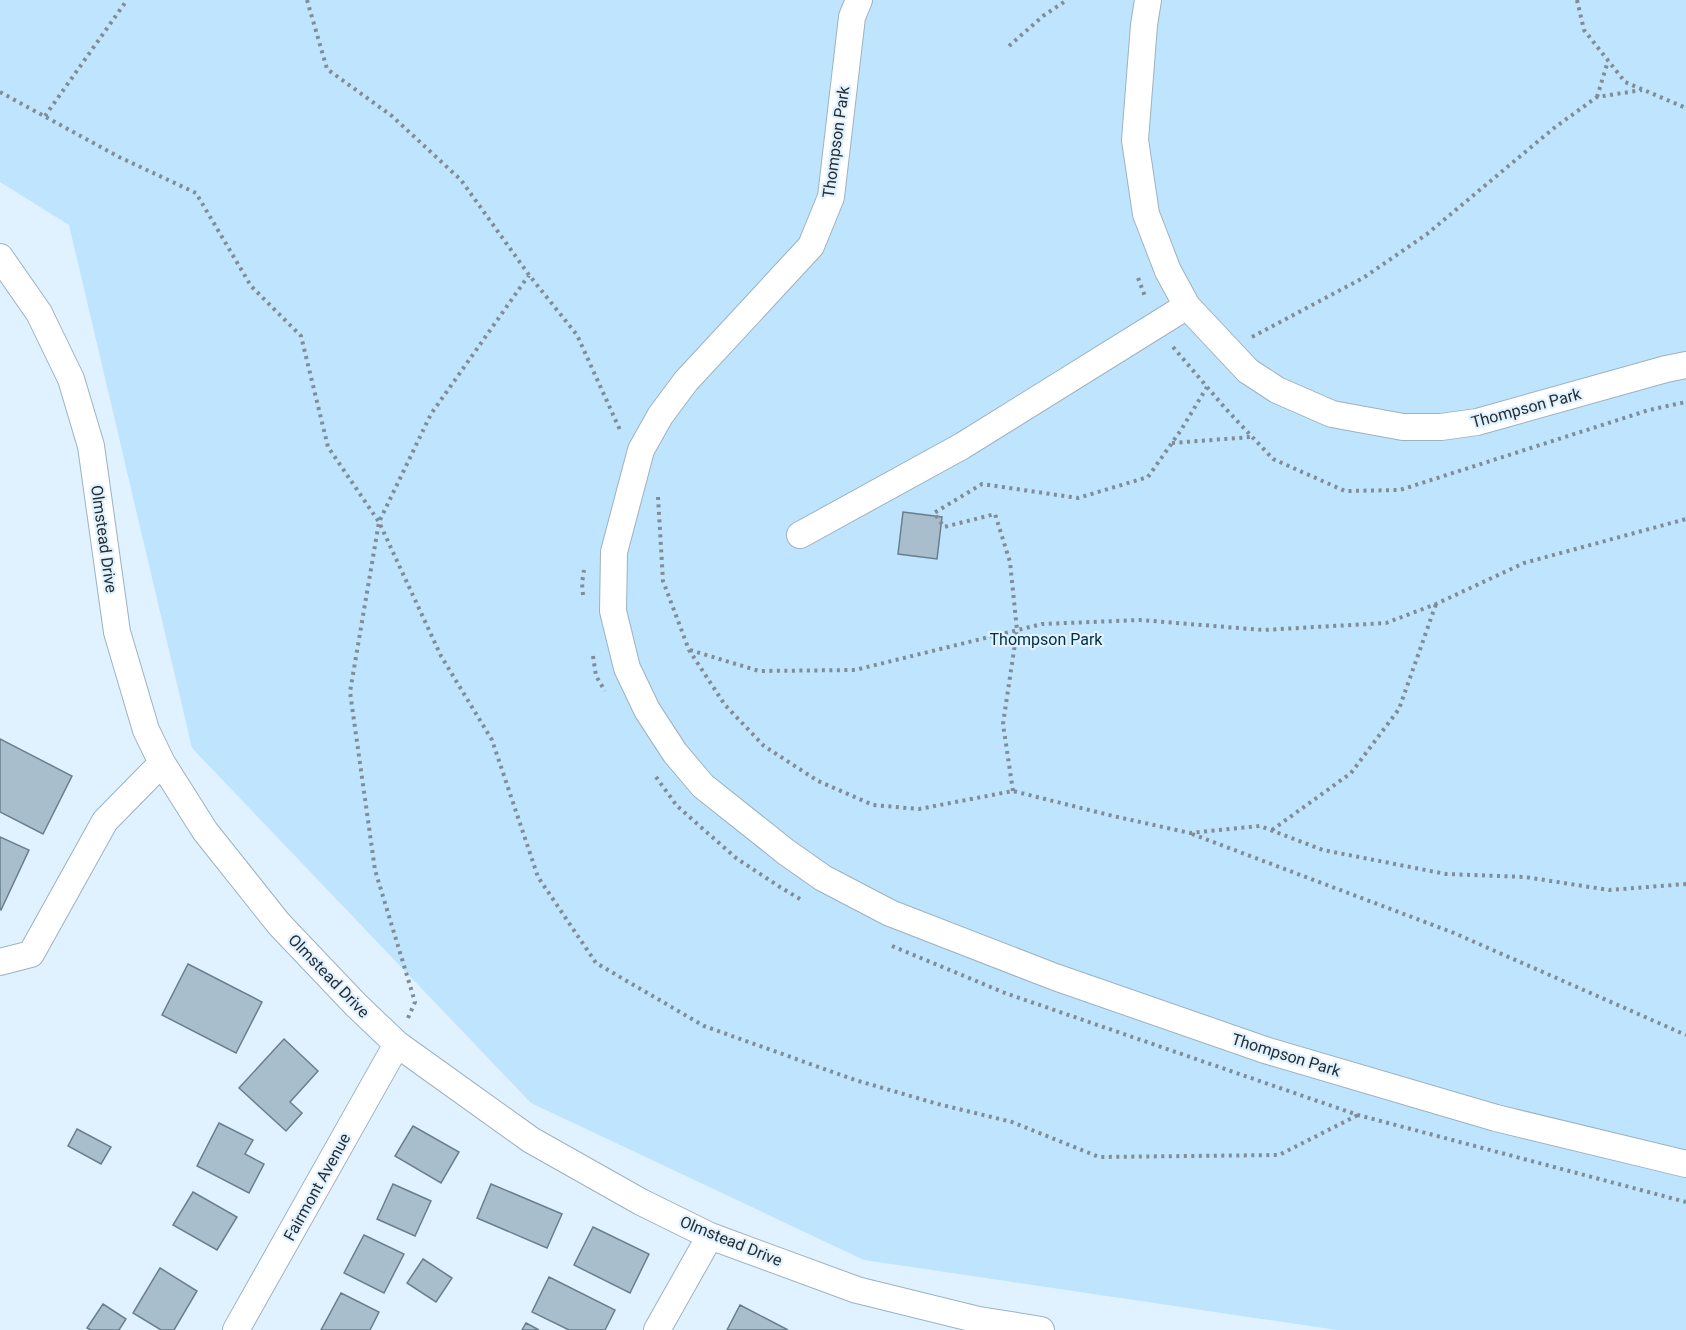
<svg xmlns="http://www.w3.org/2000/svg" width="1686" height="1330" font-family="Roboto,sans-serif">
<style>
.green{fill:#bfe4fd}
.building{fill:#a8becd;stroke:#6a7f8d;stroke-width:1.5}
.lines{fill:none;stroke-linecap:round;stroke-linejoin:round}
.minor-casing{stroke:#9cb2c1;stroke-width:28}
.path{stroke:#808d96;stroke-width:4;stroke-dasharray:3 4.5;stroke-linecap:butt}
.minor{stroke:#fff;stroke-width:26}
.labels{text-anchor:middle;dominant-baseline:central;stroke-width:4.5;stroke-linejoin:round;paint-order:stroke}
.street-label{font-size:16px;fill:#262e34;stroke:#e0f2ff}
.park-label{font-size:16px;fill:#022e44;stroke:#e0f2ff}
</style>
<rect width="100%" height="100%" fill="#e0f2ff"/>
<path class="green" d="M0 0H1686V1330H1337L864 1260 531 1103 192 748 69 225 0 182Z"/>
<path class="building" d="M903 512 942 517 937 559 898 554Z
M0 739 72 776 43 834 0 812Z
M0 837 29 850 1 910 0 909Z
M188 964 262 1002 236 1053 162 1015Z
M284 1039 318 1071 290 1102 302 1113 286 1131 239 1088Z
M219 1123 253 1140 245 1154 264 1164 249 1193 197 1166Z
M413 1126 459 1152 441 1183 395 1156Z
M77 1129 111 1147 101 1164 68 1146Z
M393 1184 431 1201 415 1236 377 1219Z
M491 1184 562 1214 547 1248 477 1218Z
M193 1192 237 1217 217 1250 173 1225Z
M593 1227 649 1254 630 1293 574 1265Z
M364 1235 404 1254 384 1293 344 1273Z
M423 1259 452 1278 436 1302 407 1283Z
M160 1268 197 1291 174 1330H161L133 1313Z
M549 1277 615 1310 605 1330H569L532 1312Z
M341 1293 379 1312 370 1330H321Z
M103 1304 126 1319 119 1330H91L87 1328Z
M740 1305 788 1330H727Z
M526 1323 539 1330H522Z"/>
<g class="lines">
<defs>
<path id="minor" d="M859 0 852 17 831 197 811 246 686 381 660 416 641 450 614 552 613 611 627 668 647 710 675 753 703 786 786 852 823 878 890 913 1055 977 1265 1050 1496 1118 1686 1164
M1148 0 1144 25 1135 140 1146 214 1168 271 1187 306 1248 371 1277 390 1332 414 1403 427H1441L1477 422 1666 369 1686 365
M0 257 39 313 71 379 91 446 117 632 146 730 162 763 205 831 279 924 356 1005 397 1044 531 1140 641 1202 710 1236 857 1290 979 1320 1041 1330
M800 535 962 446 1187 306
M0 962 31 954 105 821 162 763
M236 1330 397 1044
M657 1330 710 1236"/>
</defs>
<use href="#minor" class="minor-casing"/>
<path class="path" d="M307 0 327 69 392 116 461 180 529 275 577 335 620 430
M1577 0 1584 30 1625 82 1686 108
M1009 46 1043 16 1067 0
M0 92 119 157 196 193 251 286 301 336 328 447 379 522 441 656 492 740 538 877 596 963 704 1026 855 1080 938 1104 1012 1122 1099 1157 1279 1155 1358 1115
M1597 97 1608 61
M45 116 127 0
M1138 278 1146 299
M1252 337 1363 278 1427 234 1554 128 1597 97 1642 90
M1173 347 1225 408 1273 459 1345 491 1400 490 1649 410 1686 402
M1172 443 1251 437
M658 497 663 581 689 650 725 705 764 746 818 781 873 805 919 809 1013 791 1113 816 1190 833 1260 826 1323 850 1446 874 1525 877 1609 890 1686 884
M583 595 582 583 584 570
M690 650 759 671 855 670 1042 624 1140 620 1263 630 1386 623 1436 604 1524 563 1686 519
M593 656 596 676 605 691
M656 777 677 806 736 858 780 887 800 899
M1013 791 1003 724 1017 630 1010 562 995 514 944 527 934 513 982 484 1078 498 1148 477 1181 430 1207 387
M1272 830 1351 773 1399 709 1436 604
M1192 834 1454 933 1686 1035
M892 946 1005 993 1358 1115 1686 1202
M408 1018 415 1002 375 870 350 692 379 522 431 414 529 275"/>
<use href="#minor" class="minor"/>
</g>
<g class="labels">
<g class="street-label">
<text transform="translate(836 142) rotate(-82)">Thompson Park</text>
<text transform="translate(1526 408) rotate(-15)">Thompson Park</text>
<text transform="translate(104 539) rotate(82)">Olmstead Drive</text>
<text transform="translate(329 976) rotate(46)">Olmstead Drive</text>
<text transform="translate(1286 1055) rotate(17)">Thompson Park</text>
<text transform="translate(317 1187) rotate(-61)">Fairmont Avenue</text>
<text transform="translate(731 1241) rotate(22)">Olmstead Drive</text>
</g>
<g class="park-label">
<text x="1046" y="639">Thompson Park</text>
</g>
</g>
</svg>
